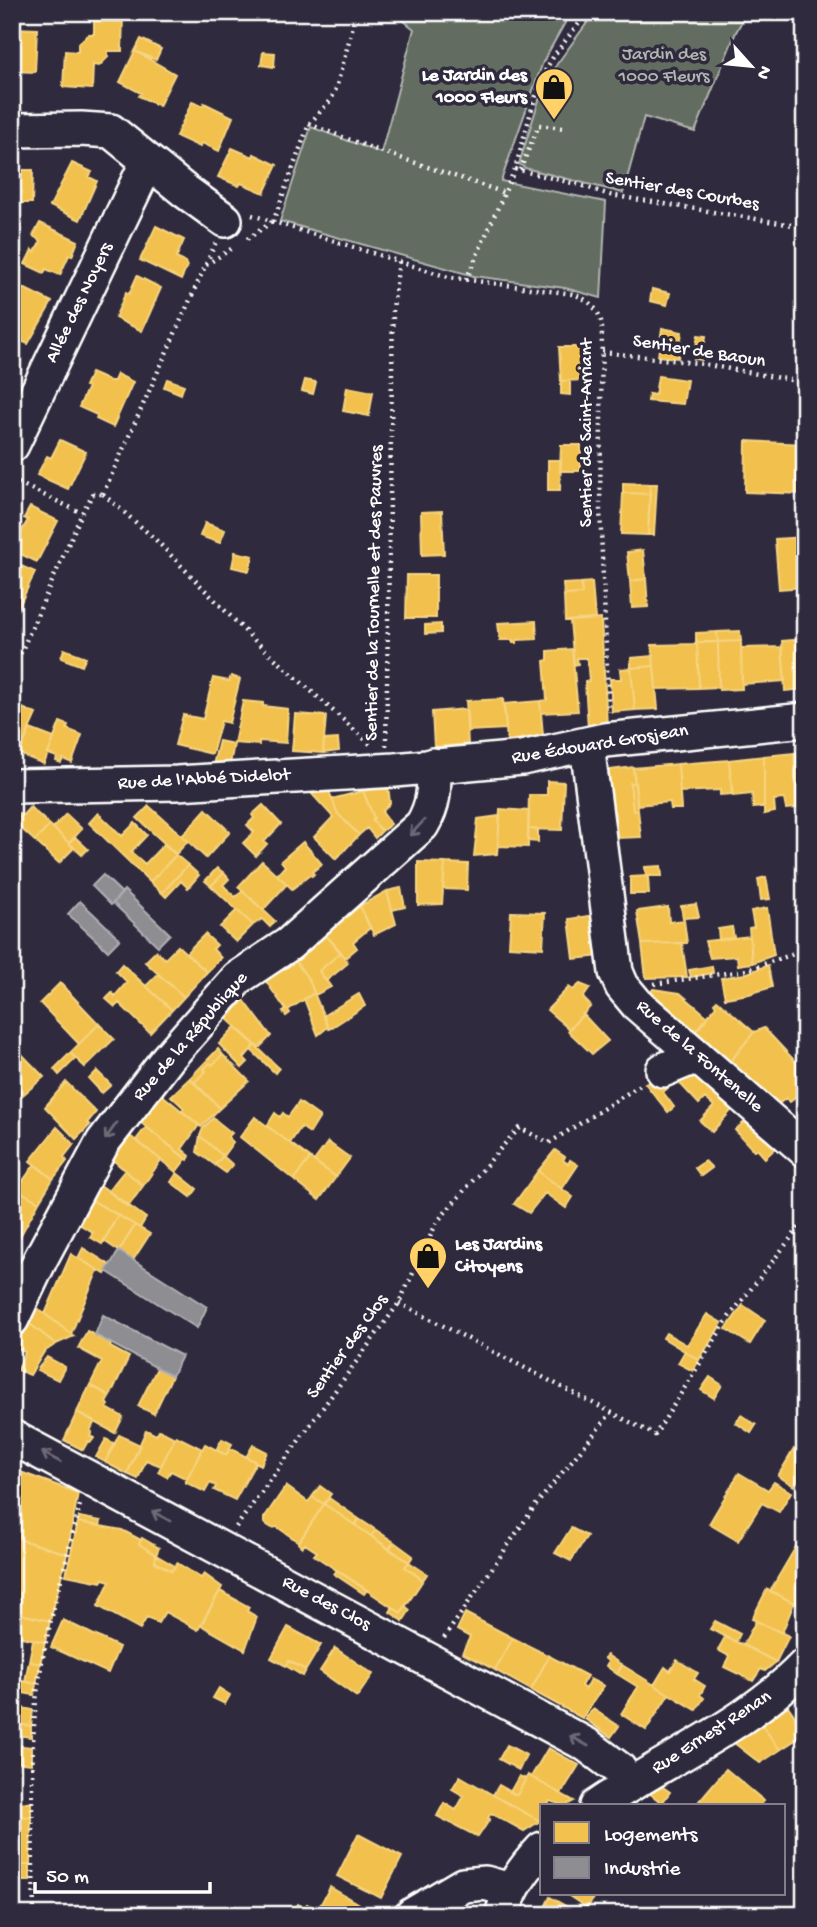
<svg xmlns="http://www.w3.org/2000/svg" width="817" height="1927" font-family="'Gochi Hand',sans-serif">
<style>
.green{fill:#636c60;stroke:#b1b6b0;stroke-width:2}
.homes{fill:#f2c14e;stroke:#f6d483;stroke-width:2}
.industry{fill:#8d8d92;stroke:#afafb3;stroke-width:2}
.lines{fill:none;stroke-linecap:round;stroke-linejoin:round}
.minor-casing{stroke:#fff;stroke-width:38}
.path{stroke:#fff;stroke-width:4.5;stroke-dasharray:2 5;stroke-linecap:butt}
.minor{stroke:#2f2a3d;stroke-width:33}
.oneway{stroke:#6d6a77}
.labels{text-anchor:middle;dominant-baseline:central;stroke-width:7;stroke-linejoin:round;paint-order:stroke}
.park-label{font-size:19px;fill:#b1b6b0;stroke:#2f2a3d}
.poi-label{font-size:19px;font-weight:bold;fill:#fff;stroke:#2f2a3d;text-anchor:end}
.street-label{font-size:19px;fill:#fff;stroke:#2f2a3d}
</style>
<rect width="100%" height="100%" fill="#2f2a3d"/>
<filter id="ink" filterUnits="userSpaceOnUse"><feTurbulence type="fractalNoise" baseFrequency=".0143" numOctaves="2"/><feDisplacementMap in="SourceGraphic" scale="14" xChannelSelector="R" yChannelSelector="G"/><feConvolveMatrix kernelMatrix="1 2 1 2 8 2 1 2 1" color-interpolation-filters="sRGB"/></filter>
<g filter="url(#ink)">
<path class="green" d="M393 12H571L543 62 501 181 606 202 601 298 565 288 474 276 280 221 311 127 381 153 414 29Z
M595 12H747L736 32 695 132 644 117 623 193 525 168 519 164 539 100 557 64Z"/>
<path class="homes" d="M94 13 123 14 122 51H108V57L99 66 93 65 92 89 63 87 65 51 78 52V44L89 34H94Z
M12 28 37 29 35 72 12 71Z
M141 39 161 49 156 60 135 51Z
M135 51 175 74 159 106 139 96 141 93 120 82Z
M263 52 275 53 274 67 261 65Z
M192 102 203 106 204 103 233 117 219 151 202 143 200 147 176 136Z
M232 148 253 157 254 154 277 165 264 193 241 183 239 186 218 177Z
M72 163 92 172 89 177 97 181 80 220 50 206Z
M12 170H33L32 203H15L12 207Z
M40 223 78 241 72 256 69 255 60 275 46 269 44 273 25 264 32 250 35 252 41 241 33 236Z
M156 226 184 240 176 258 185 262 187 267 181 280 140 260Z
M137 276 161 288 142 331 115 318 126 292 129 294Z
M17 285 52 302 28 344 12 337V296Z
M652 289 670 293 667 305 650 301Z
M662 328 682 332 678 358 658 356Z
M698 335 706 336 702 360 694 359Z
M559 347H586L587 380 561 381Z
M91 373 110 381H114L117 374 133 382 113 427 96 419 97 415 79 407 88 387 85 386Z
M658 376 687 380 683 404 648 401 649 394 655 395Z
M167 379 184 385 181 394 164 387Z
M305 380 316 382 313 394 302 391Z
M561 381H570V395L561 394Z
M347 387 373 392 369 416 343 411Z
M60 440 86 452 68 489 37 475 47 456 51 458Z
M746 441 805 444V494L745 492Z
M561 445H581V471H560Z
M548 460H561L560 490H548Z
M623 483 650 484V494L623 493Z
M650 484H657L654 535H648Z
M623 493 650 494 648 535 621 534Z
M30 507 58 521 37 562 16 552 21 542 17 539 28 520 24 518Z
M442 511 444 554 422 555 421 512Z
M205 523 225 530 220 543 200 536Z
M805 537V587L779 589 775 539Z
M643 550 646 579 630 581 627 552Z
M235 552 253 556 249 571 232 567Z
M12 562 35 572 15 615 12 614Z
M407 575H436V618H406Z
M646 579 648 607 632 608 630 581Z
M592 582 595 619 565 621 564 595 582 594 581 583Z
M581 583 582 594 564 595 563 584Z
M601 619 607 726 588 728 585 682 589 681 587 658H577L578 664 574 665 570 621Z
M536 621 537 639 517 640V643H513V640H500L498 623Z
M441 624V633L425 634V625Z
M740 631 741 641 718 642 717 632Z
M717 632 718 642 696 643V633Z
M805 639V689L785 691 782 641Z
M741 641 742 689 719 690 718 642Z
M697 642H718L719 687 699 688Z
M697 642 699 688 656 689 652 645 696 644Z
M782 647 785 681 742 684 741 648Z
M64 649 86 657 82 666 61 658Z
M572 649 578 711 541 713 540 701 547 700 544 661 548 660V651Z
M653 656 654 666 631 668V658Z
M654 666 658 709 635 710 631 668Z
M631 668 635 710 612 712 610 679H621L620 669Z
M231 676 240 679 229 723 221 721 212 754 175 745 183 715 203 719 213 678 229 681Z
M503 699 506 729 468 731 466 701Z
M243 701 263 703V706L288 709 286 743 259 741V745L234 743Z
M540 701 543 735 507 741 504 704Z
M20 707 36 714 14 763 12 762V724Z
M466 709 468 744 434 747 432 712Z
M295 714 326 716 323 753 292 751Z
M60 722 68 725 67 729 82 735 72 763 63 759 61 763 56 761 57 757 48 754Z
M30 729 54 738 44 764 19 754Z
M338 739 339 751 323 753 324 740Z
M219 741 234 744 230 764 213 765Z
M805 752V784L803 785 805 807 797 808 794 753Z
M794 753 797 808 786 809 784 799 774 800 775 812 764 814V756Z
M764 756V807L753 808 752 794 733 796 729 760Z
M729 760 732 794 720 795V790L680 792 678 764Z
M678 764 681 809H671L670 802 637 805 633 768Z
M633 767 635 783H630L633 811 638 810 641 837 617 838 615 813H606L601 771Z
M547 781 564 782 562 830 528 829 529 795H547Z
M630 783H635L638 810 633 811Z
M388 785 390 803 382 812 391 824 382 831 372 820 374 818 363 791Z
M329 791 338 814 359 835 336 859 314 837 333 817 310 792Z
M363 791 374 818 372 820 382 831 375 838 367 828 359 835 338 814 332 799Z
M263 805 281 824 264 842 267 844 256 856 243 843 254 832 247 825 254 818 252 815Z
M149 806 188 841 176 854 137 818Z
M30 807 50 825 35 841 15 823 18 819 16 816 19 813 22 816Z
M206 809 230 832 206 858 182 836Z
M500 809 529 811 528 847 498 846Z
M98 813 122 836 135 823 147 835 131 852 145 864 164 844 176 855 150 882 89 823Z
M66 814 82 829 69 843 53 828Z
M500 816 497 854 474 856 478 819Z
M50 825 74 848 59 863 35 841Z
M528 829 538 830V842L528 841Z
M75 837 88 849 82 855 69 843Z
M303 842 322 864 312 872 314 874 312 876 310 875 292 889 277 875 285 866 281 861Z
M176 855 188 865 162 893 150 882Z
M262 861 287 884 263 910 238 887Z
M418 862 445 863 442 904 418 905Z
M445 863 468 864 467 890 443 889Z
M188 865 199 875 188 888 181 881 166 897 162 893Z
M661 866 662 876H646L645 867Z
M217 868 224 873 211 886 205 881Z
M224 873 229 879 223 885 235 897 243 891 275 921 270 927 262 919 253 925 211 886Z
M648 876 649 894H630V877Z
M766 877 770 899 761 900 758 879Z
M401 888 405 907 392 910 387 891Z
M387 891 396 924 374 935 360 906Z
M696 904 699 917 683 918 681 906Z
M360 906 370 928 353 942 357 948 345 958 325 934Z
M668 907 669 922 684 920 687 943 642 944 637 911Z
M767 908 774 955 752 963 749 928 754 927 751 911Z
M237 910 253 925 236 942 220 927Z
M511 912 545 913 543 948 509 946Z
M595 915 600 956 574 959 569 919Z
M732 927 734 938 719 940 718 929Z
M205 934 217 945 213 949 221 958 207 972 186 953Z
M325 934 341 952 319 971 331 987 315 995 309 980 294 959Z
M750 936 752 963 738 965 737 956 710 958 705 941Z
M682 943 687 977 646 978 642 944Z
M178 946 207 972 184 997 145 962 156 951 165 959Z
M341 952 348 963 326 981 319 971Z
M294 959 309 980 314 993 288 1010 290 1013 286 1016 283 1012 286 1010 265 980Z
M122 964 172 1010 150 1033 119 1003 115 1007 106 999 112 993 115 996 127 982 116 971Z
M768 965 772 987 749 994 725 998 721 978 745 974Z
M712 966 713 973 691 977 689 970Z
M158 974 184 997 172 1010 146 986Z
M60 983 99 1024 79 1044 40 1003Z
M580 984 590 988 583 998 591 1006 569 1029 547 1010 569 987 573 990Z
M653 989 680 993 708 1017 690 1038 645 1000Z
M314 993 328 1027 318 1035 304 999Z
M359 994 365 1006 329 1029 323 1016Z
M244 1000 271 1036 259 1048 227 1019Z
M717 1000 754 1032 725 1068 690 1038 716 1006 714 1003Z
M583 1014 608 1041 592 1054 568 1031Z
M99 1024 114 1039 85 1067 70 1053Z
M235 1027 255 1045 244 1058 248 1062 242 1068 219 1044Z
M764 1028 805 1072V1090L790 1102 786 1098 769 1112 725 1068 754 1032Z
M12 1044 44 1077 12 1104Z
M255 1045 279 1068 275 1073 251 1050Z
M218 1049 223 1055 212 1065 210 1063 204 1069 206 1071 194 1083 190 1078Z
M70 1053 76 1058 59 1075 54 1069Z
M223 1055 249 1081 220 1108 194 1083 206 1071 204 1069 210 1063 212 1065Z
M690 1063 737 1104 712 1132 700 1121 714 1106 705 1098 699 1104 674 1077Z
M97 1071 111 1085 102 1093 89 1079Z
M664 1074 674 1083 663 1092 674 1107 668 1112 645 1083Z
M190 1078 220 1108 201 1127 181 1111 184 1108 171 1096Z
M66 1082 96 1112 87 1123 90 1125 76 1139 45 1107Z
M161 1094 199 1125 182 1149 190 1156 188 1160 140 1122Z
M299 1102 320 1117 310 1133 301 1127 290 1143 267 1126 275 1113 280 1117 283 1113 288 1117Z
M754 1114 778 1146 765 1158 757 1149 754 1151 735 1130Z
M255 1117 310 1158 294 1180 240 1137Z
M213 1118 232 1133 228 1137 233 1142 223 1156 200 1136 203 1128Z
M57 1127 74 1144 64 1157 67 1161 53 1179 30 1161Z
M146 1127 186 1159 176 1172 136 1140Z
M130 1136 161 1160 143 1186 112 1159Z
M200 1136 223 1156 215 1165 197 1152Z
M328 1142 350 1158 336 1177 314 1161Z
M555 1150 565 1157 563 1160 568 1164 570 1160 578 1165 562 1189 538 1171Z
M223 1156 233 1165 226 1173 215 1165Z
M310 1158 336 1177 319 1200 294 1180Z
M705 1161 712 1168 701 1176 695 1168Z
M35 1164 53 1179 39 1202 12 1187 13 1177 22 1182Z
M125 1170 143 1186 128 1207 108 1191Z
M538 1171 573 1197 566 1208 545 1193 529 1213 514 1204Z
M177 1173 197 1189 191 1197 171 1182Z
M96 1182 146 1218 140 1228 86 1197Z
M12 1187 39 1202 12 1251Z
M90 1199 118 1215 102 1244 90 1237 93 1232 77 1223Z
M118 1215 135 1225 119 1251 104 1241Z
M135 1225 150 1234 133 1260 119 1251Z
M83 1248 110 1265 105 1274 78 1258Z
M71 1254 98 1270 71 1334 45 1314Z
M33 1305 74 1336 56 1344 26 1321Z
M743 1305 765 1320 750 1344 726 1329Z
M707 1314 722 1323 699 1360 663 1338 666 1333 687 1345Z
M26 1321 56 1344 44 1352 30 1375 18 1370 25 1352 14 1348Z
M87 1331 111 1344 110 1347 129 1357 110 1396 90 1385 102 1361 78 1348Z
M685 1351 699 1360 693 1371 678 1363Z
M47 1357 65 1367 58 1380 37 1370Z
M157 1368 172 1376 154 1414 138 1406Z
M710 1377 722 1385 714 1398 701 1390Z
M90 1385 110 1396 106 1403 109 1405 107 1408 123 1417 115 1433 77 1412Z
M77 1412 95 1421 90 1431 92 1432 90 1436 94 1438 91 1442 88 1441 83 1450 64 1440Z
M741 1415 756 1425 751 1433 736 1423Z
M146 1430 156 1435 159 1430 175 1438 161 1466 146 1460 138 1479 127 1474Z
M119 1435 140 1445 127 1474 105 1462Z
M176 1436 202 1449 187 1479 171 1471 167 1477 158 1472Z
M106 1439 115 1444 105 1462 96 1457Z
M222 1439 232 1444 226 1455 216 1450Z
M205 1444 226 1455 230 1448 256 1462 235 1500 214 1490 216 1486 210 1483 205 1492 185 1482Z
M253 1445 267 1452 261 1465 246 1457Z
M794 1449 805 1456V1469L794 1486 778 1476Z
M12 1469 78 1493 67 1554 12 1537Z
M739 1473 768 1490 774 1482 791 1492 779 1512 762 1503 738 1541 709 1524Z
M286 1486 308 1502 312 1497 324 1504 299 1542 277 1527 272 1528 264 1523V1518Z
M320 1486 331 1494 324 1504 312 1497Z
M329 1498 359 1519 355 1525 324 1504Z
M324 1504 409 1562 405 1567 423 1580 401 1613 314 1555 317 1552 305 1544 302 1547 298 1543Z
M79 1517 101 1521 100 1526 78 1522Z
M359 1519 376 1530 371 1536 355 1525Z
M78 1522 122 1530 141 1540 139 1544 156 1555 155 1562 172 1571 177 1563 201 1578 204 1574 222 1587 198 1630 165 1612 158 1623 147 1617 140 1629 98 1606 110 1581 103 1579 101 1582 66 1575Z
M571 1528 587 1536 571 1561 555 1553Z
M376 1530 394 1542 389 1549 371 1536Z
M804 1533H805V1608L770 1591Z
M12 1537 67 1554 50 1621 12 1612Z
M142 1538 159 1548 156 1555 139 1544Z
M394 1542 413 1556 409 1562 389 1549Z
M156 1555 175 1566 172 1571 155 1562Z
M409 1562 427 1574 423 1580 405 1567Z
M337 1570 367 1590 364 1594 334 1574Z
M767 1589 794 1603 782 1633 752 1619Z
M220 1591 249 1607 247 1611 257 1617 245 1650 201 1625Z
M405 1606 410 1610 403 1621 390 1612 393 1607 401 1613Z
M12 1612 50 1621 45 1642 12 1635Z
M465 1613 513 1638 495 1670 462 1653 470 1637 457 1630Z
M63 1620 119 1647 108 1673 51 1647Z
M715 1621 740 1634 736 1642 710 1629Z
M756 1621 789 1636 776 1662 743 1645Z
M288 1627 321 1645 306 1670 289 1661 286 1666 271 1658Z
M725 1637 743 1645 776 1662 765 1671 761 1669 753 1681 724 1667 729 1656 718 1650Z
M513 1638 549 1656 531 1690 495 1670Z
M33 1640 45 1642 40 1664 29 1661Z
M335 1648 373 1674 357 1697 320 1671Z
M607 1655 622 1665 617 1674 606 1666 608 1661 604 1658Z
M549 1656 587 1676 581 1686 585 1689 590 1679 604 1686 582 1718 531 1690Z
M677 1660 698 1673 694 1679 705 1686 700 1695 704 1698 696 1710 654 1685 665 1667 670 1671Z
M29 1661 40 1664 36 1684 25 1681Z
M289 1661 306 1670 303 1676 286 1666Z
M622 1665 669 1694 646 1730 621 1714 638 1687 617 1674Z
M12 1679 36 1684 34 1695 12 1691Z
M219 1688 230 1695 225 1704 213 1698Z
M12 1706 33 1710 31 1726 12 1723Z
M788 1706 799 1722 805 1727V1734L780 1750 761 1724Z
M593 1709 619 1726 611 1737 585 1719Z
M14 1723 31 1726V1737L18 1735Z
M761 1724 780 1750 760 1763 733 1742Z
M13 1745 31 1747V1764L13 1762Z
M507 1745 526 1755 519 1770 499 1759Z
M548 1748 579 1765 561 1794 531 1777Z
M726 1769 764 1801 760 1806H705L699 1801Z
M528 1775 561 1794 574 1801 565 1806 550 1801 547 1806H542V1820L540 1821 493 1795 499 1785 517 1795Z
M460 1776 493 1795 540 1821 524 1831 491 1813 488 1818 490 1819 478 1837 437 1816 444 1803 456 1810 464 1796 452 1789Z
M519 1776 526 1779 517 1795 510 1792Z
M660 1785 670 1792 662 1803 648 1792Z
M15 1802 31 1803V1817L14 1816Z
M12 1816 31 1817 30 1865H12Z
M358 1834 402 1857 381 1898 337 1876Z
M16 1865H30V1881H16Z
M330 1887 367 1909 361 1915H292L298 1904 305 1908 307 1904 312 1907 309 1912 315 1915Z
M566 1894H597L587 1908Z
M550 1897 574 1911 572 1915H541Z"/>
<path class="industry" d="M103 875 122 893 111 905 92 886Z
M124 890 170 934 158 946 113 903Z
M80 901 120 939 108 951 68 914Z
M119 1251 207 1307 197 1328 106 1271Z
M103 1315 182 1356 172 1376 95 1335Z"/>
<g class="lines">
<defs>
<path id="minor" d="M12 130 81 129 111 131 185 191 225 220
M12 445 148 161
M587 745 616 972 622 986 637 1004 805 1150
M12 786 177 783 395 770 522 758 605 740 805 720
M663 1070 697 1056
M12 1319 41 1258 103 1142 168 1058 238 978 289 944 422 825C434 805 435 788 433 765
M12 1437 587 1745 619 1769 628 1786
M597 1806C665 1759 747 1726 805 1665
M412 1915 463 1885 485 1883 510 1890
M502 1915C510 1888 523 1869 542 1849"/>
</defs>
<use href="#minor" class="minor-casing"/>
<path class="path" d="M309 124 374 149 505 193
M515 169 580 185 610 195 805 227
M520 170 539 125 563 128
M252 215 448 277 572 294C587 298 600 309 602 326L600 509 609 712
M273 222 309 124 331 100 336 89 353 26 355 12
M247 239 272 222
M206 265 234 247
M466 280 515 169 534 101 546 69 555 54 588 12
M602 352 697 363 796 381 801 383C805 393 800 401 801 411L805 412
M12 480 82 513
M103 494 216 242
M103 494 155 539 251 637 370 744
M12 673 82 513 93 494H103
M386 746 393 309 399 261
M654 984 747 970 805 950
M399 1303 655 1435 729 1317 805 1220
M236 1527 399 1303 437 1222 508 1140 520 1128 549 1143 642 1084
M444 1638 535 1506 610 1414
M34 1915C33 1844 29 1773 36 1702 43 1638 65 1568 80 1505"/>
<use href="#minor" class="minor"/>
</g>
<defs><path id="oneway-shaft" d="M-6 0H5M1.5-3L5.5 0L1.5 3" fill="none" stroke-width="1.6" stroke-linecap="round" stroke-linejoin="round" transform="scale(1.75)"/></defs>
<g class="oneway">
<use href="#oneway-shaft" transform="translate(417 828) rotate(133)"/>
<use href="#oneway-shaft" transform="translate(111 1131) rotate(125)"/>
<use href="#oneway-shaft" transform="translate(51 1457) rotate(-152)"/>
<use href="#oneway-shaft" transform="translate(161 1516) rotate(-152)"/>
<use href="#oneway-shaft" transform="translate(579 1741) rotate(-151)"/>
</g>
</g>
<defs>
<symbol id="shop-pin" viewBox="-11 -11 22 30"><path d="M0 17L-7.5 6A9.5 9.5 0 1 1 7.5 6Z" fill="#ffd166" stroke="#2f2a3d"/><path d="M-5-2.5h2.3a2.7 3.5 0 0 1 5.4 0H5L5.5 6h-11ZM-1.5-2.5h3a1.5 2.3 0 0 0-3 0Z" fill="#111"/></symbol>
</defs>
<g fill-rule="evenodd">
<use href="#shop-pin" x="532" y="65" width="44" height="60"/>
<use href="#shop-pin" x="406" y="1234" width="44" height="60"/>
</g>
<g class="labels">
<g class="park-label">
<text x="664" y="55">Jardin des<tspan x="664" dy="22">1000 Fleurs</tspan></text>
</g>
<g class="poi-label">
<text x="527" y="76">Le Jardin des<tspan x="527" dy="22">1000 Fleurs</tspan></text>
<text x="455" y="1245" text-anchor="start">Les Jardins<tspan x="455" dy="22">Citoyens</tspan></text>
</g>
<g class="street-label">
<text transform="translate(682 192) rotate(10)">Sentier des Courbes</text>
<text transform="translate(80 303) rotate(-64)">Allée des Noyers</text>
<text transform="translate(699 352) rotate(9)">Sentier de Baoun</text>
<text transform="translate(587 433) rotate(-90)">Sentier de Saint-Arriant</text>
<text transform="translate(375 593) rotate(-89)">Sentier de la Tournelle et des Pauvres</text>
<text transform="translate(600 745) rotate(-9)">Rue Édouard Grosjean</text>
<text transform="translate(204 780) rotate(-3)">Rue de l'Abbé Didelot</text>
<text transform="translate(191 1037) rotate(-49)">Rue de la République</text>
<text transform="translate(699 1057) rotate(41)">Rue de la Fontenelle</text>
<text transform="translate(348 1347) rotate(-54)">Sentier des Clos</text>
<text transform="translate(326 1604) rotate(28)">Rue des Clos</text>
<text transform="translate(712 1733) rotate(-33)">Rue Ernest Renan</text>
</g>
</g>
<rect width="817" height="1927" fill="none" stroke="#2f2a3d" stroke-width="42"/>
<rect x="21" y="21" width="775" height="1885" fill="none" stroke="#fff" stroke-width="2.5" filter="url(#ink)"/>
<rect x="540" y="1804" width="245" height="91" fill="#2f2a3d" stroke="#827f8b" stroke-width="2"/>
<rect x="554" y="1822" width="35" height="21" fill="#f2c14e" stroke="#827f8b" stroke-width="2"/>
<text x="604" y="1840" font-size="21" fill="#ffffff">Logements</text>
<rect x="554" y="1857" width="35" height="21" fill="#8d8d92" stroke="#827f8b" stroke-width="2"/>
<text x="604" y="1874" font-size="21" fill="#ffffff">Industrie</text>
<g transform="translate(751 66) rotate(117)" stroke="#2f2a3d" stroke-width="5" paint-order="stroke">
<path d="M0-5L12 26L0 18L-12 26Z" fill="#ffffff"/>
<text y="-10" font-size="19" font-weight="bold" text-anchor="middle" fill="#ffffff">N</text>
</g>
<path d="M35 1882v10h175v-10" fill="none" stroke="#ffffff" stroke-width="3.5"/>
<text x="46" y="1882" font-size="21" fill="#ffffff" stroke="#2f2a3d" stroke-width="5" paint-order="stroke">50 m</text>
</svg>
